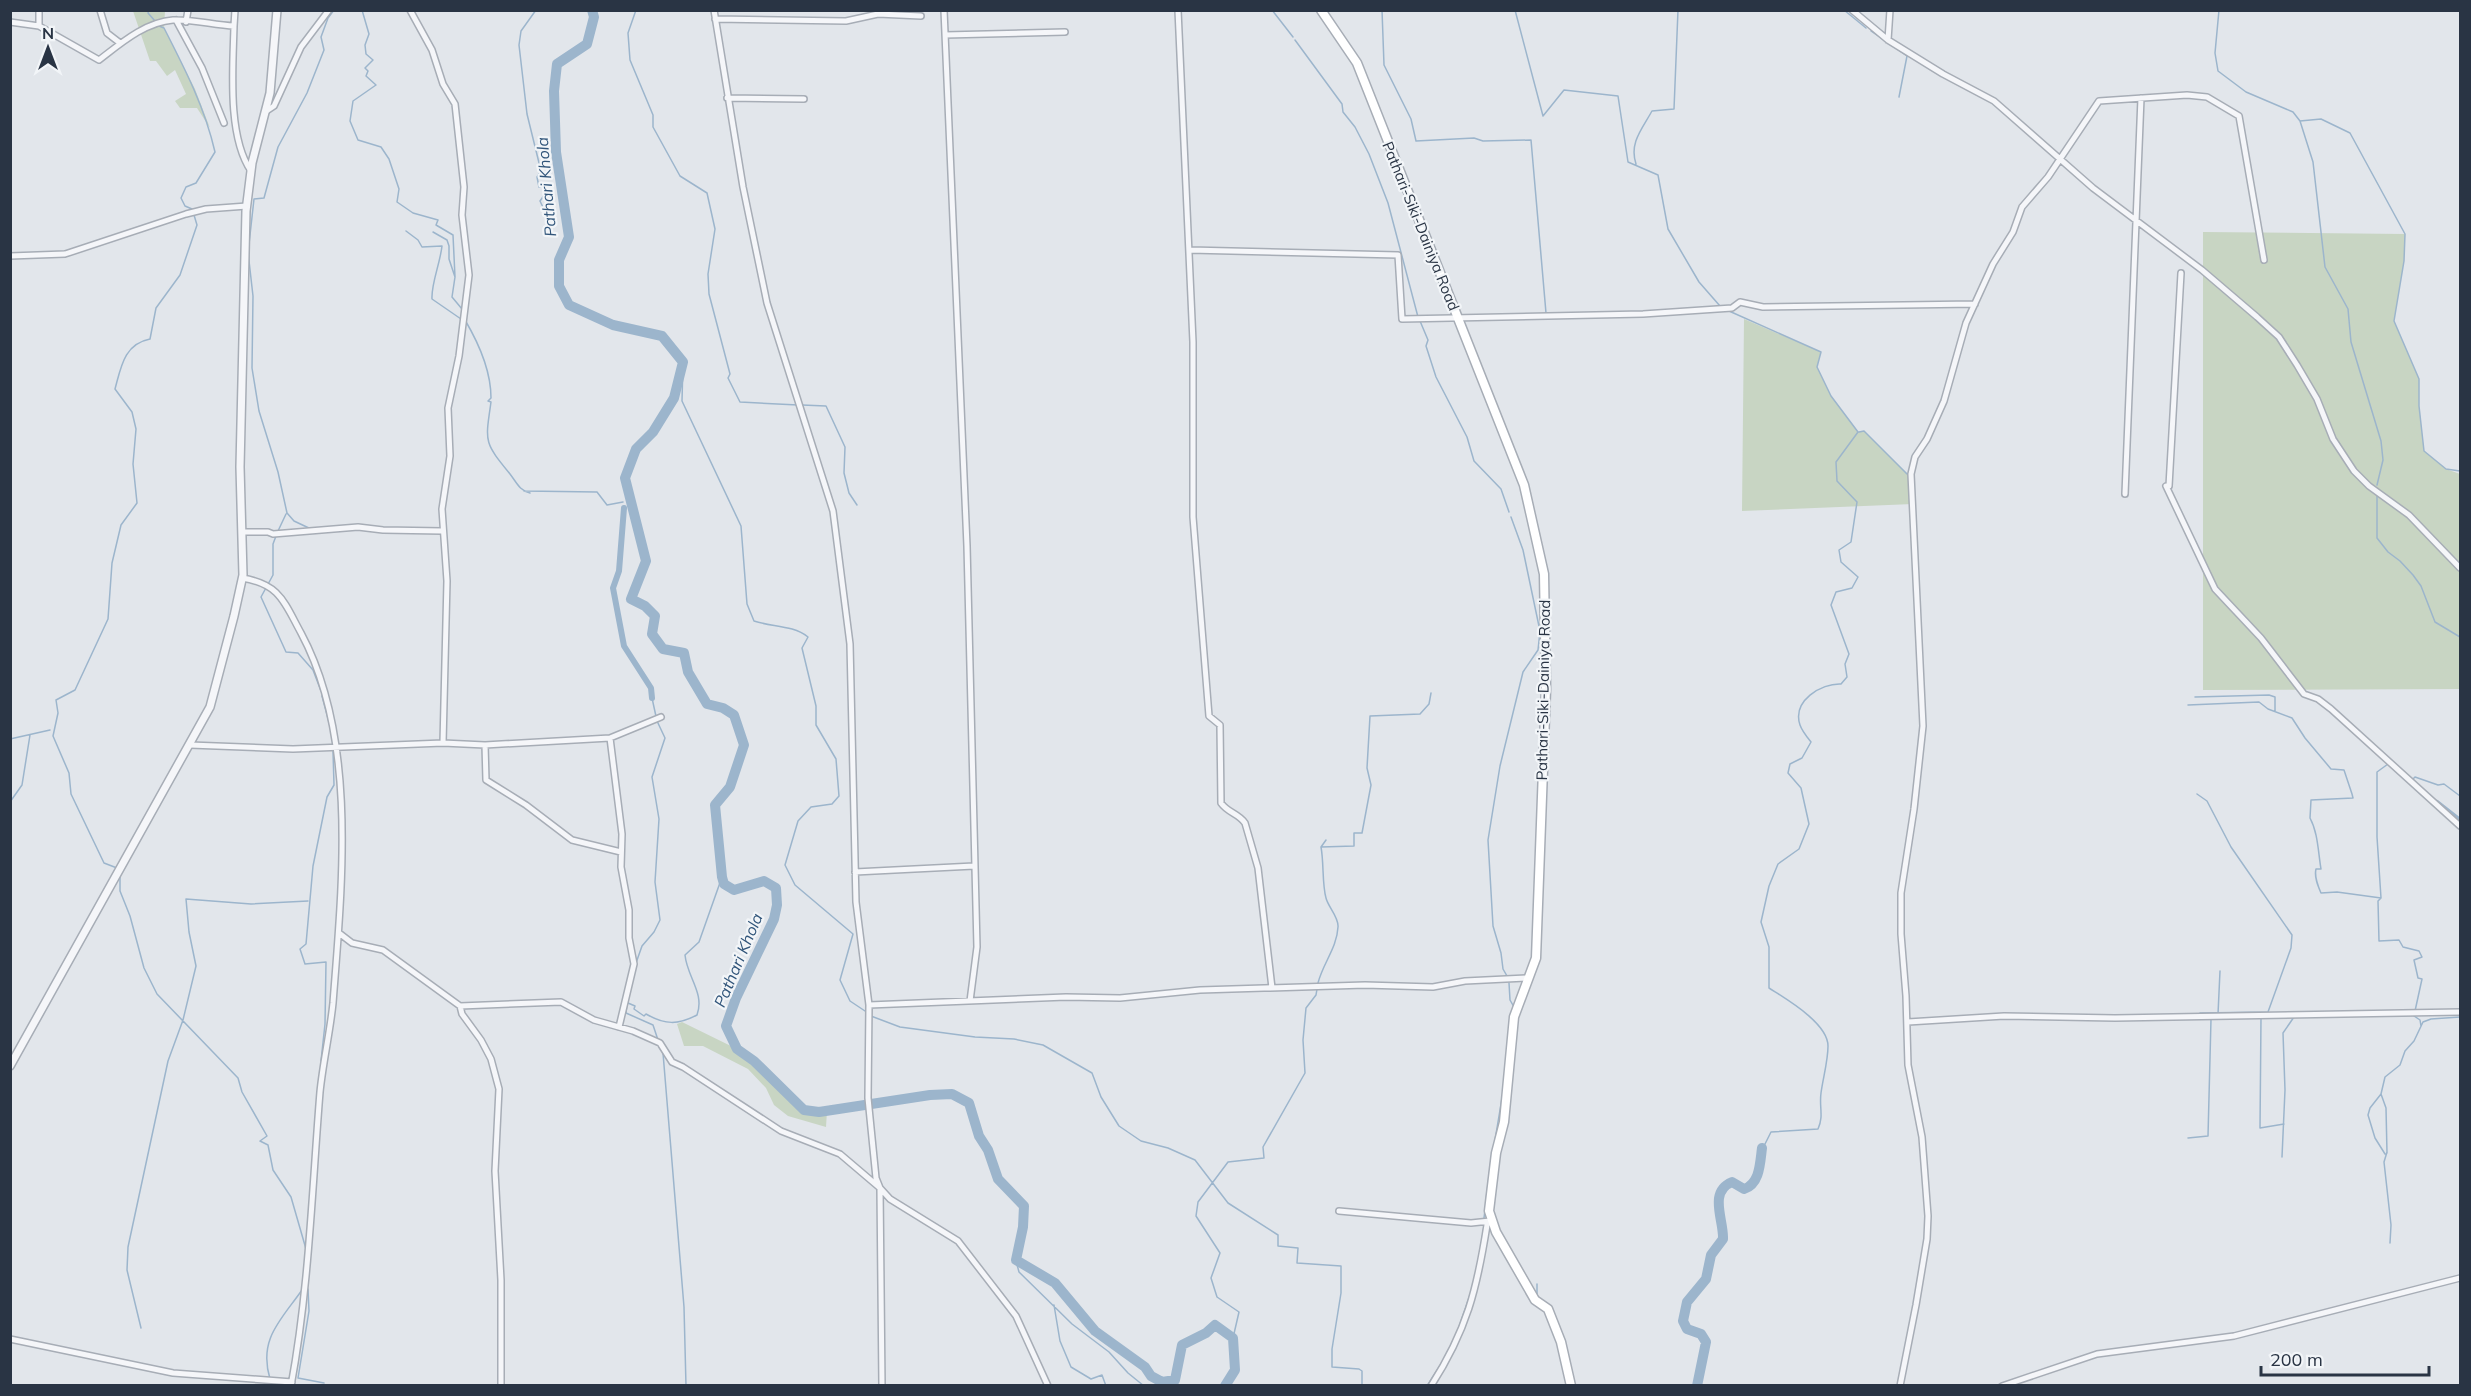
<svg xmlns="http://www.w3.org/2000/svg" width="2471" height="1396" font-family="Mulish,sans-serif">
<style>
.green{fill:#c8d5c3}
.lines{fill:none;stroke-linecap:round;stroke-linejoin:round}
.stream{stroke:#9cb5cc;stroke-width:1.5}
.canal{stroke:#9cb5cc;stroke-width:6}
.river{stroke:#9cb5cc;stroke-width:10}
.minor-casing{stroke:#a7adb6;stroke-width:8}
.tertiary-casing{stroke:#a7adb6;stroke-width:10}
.secondary-casing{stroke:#a7adb6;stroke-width:11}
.minor{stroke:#f5f6f9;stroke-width:5}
.tertiary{stroke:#f5f6f9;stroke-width:7}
.secondary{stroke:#fff;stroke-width:8}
.labels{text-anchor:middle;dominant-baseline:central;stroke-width:4.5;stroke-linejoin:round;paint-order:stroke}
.street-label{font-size:15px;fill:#293444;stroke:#f2f5f8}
.water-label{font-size:16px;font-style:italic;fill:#31557a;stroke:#f2f5f8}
</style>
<rect width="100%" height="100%" fill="#e2e6eb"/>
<path class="green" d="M133 11H165L164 28 195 89 210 128 197 108H180L175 101 186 94 175 70 167 76 156 61H150Z
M2203 232 2405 234 2404 261 2394 321 2419 379V406L2424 451 2446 469 2460 474V689L2203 690Z
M1744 319 1821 352 1817 367 1831 396 1858 432 1864 431 1911 477 1913 504 1742 511Z
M682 1022 737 1049 754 1061 804 1110 827 1111 826 1127 788 1116 774 1105 766 1088 748 1069 703 1046H684L677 1024Z"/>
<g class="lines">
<path class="stream" d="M149 10 148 13 155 21
M362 10 369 34 365 45 366 54 373 60 365 68 368 71 366 76 376 85 353 101 350 121 358 140 381 147 389 159 399 189 397 202 413 213 438 220 436 225 453 235 455 277
M536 10 521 31 519 45 527 114 541 171 537 177 539 187 545 186V194L540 201 549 220 551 232
M636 10 628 33 630 60 653 115V127L680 176 707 193 715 229 708 274 709 294 730 374 728 378 740 402 798 405
M1272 10 1293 37
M1382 10 1384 65 1411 119 1416 141 1474 138 1483 141 1531 140 1546 313H1556
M1515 10 1543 116 1564 90 1618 96 1628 162 1658 175 1668 229 1699 282 1720 306
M1844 10 1866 28
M2219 10 2215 53 2218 71 2246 92 2293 112 2300 121 2313 162 2325 267 2348 309 2351 342 2381 441 2383 460 2377 485
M159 26 164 28C185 69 205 108 215 152L196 183 186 187 181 198 185 206 192 209
M1871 31 1907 56 1899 97
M1295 40 1342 104 1343 112 1355 127 1369 154 1388 203 1418 317
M2300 121 2321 119 2350 133 2405 234 2404 261 2394 321 2419 379V406L2424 451 2446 469 2460 471
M1636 164C1629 143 1642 129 1652 111L1674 109 1678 10
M406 231 418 240 422 247 442 246C440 264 431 284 432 299L461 319
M433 232 447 240 449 246V259L455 277 452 297 462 309
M249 244 254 199 264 198 278 147 307 93 324 50 321 37 328 18 334 10
M248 252 253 296 252 368 259 411 278 472 287 513 294 521 311 529
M1729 311 1821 352 1817 367 1831 396 1858 432 1836 462 1837 481 1857 502 1851 542 1839 550 1841 562 1858 577 1852 588 1836 592 1831 605 1849 654 1845 664 1847 677 1841 684C1821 683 1792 701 1800 725 1802 731 1807 737 1811 742L1802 758 1790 764 1788 773 1801 788 1809 824 1799 849 1778 864 1769 886 1761 922 1769 947V988C1786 999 1828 1023 1828 1046 1828 1061 1823 1078 1821 1093 1819 1107 1824 1116 1818 1129L1771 1132 1764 1146
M465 320C478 342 491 369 491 398L488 401 491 402C485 443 484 442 510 474 517 483 519 490 530 493
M1420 321 1428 340 1426 346 1436 377 1467 437 1474 461 1501 489 1509 512
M683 362 682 401 741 526 747 604 754 621C772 627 793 625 808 637L802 648 816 706V725L836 759 839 796 832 804 811 807 798 821 785 865 795 885 853 934 840 980 850 1001 868 1013
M802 405 826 406 845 447 844 473 849 493 857 505
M1859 432 1864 431 1907 474
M524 491 597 492 607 505 623 502
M2377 493V538L2388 552 2400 561 2413 575 2421 586 2435 622 2460 637
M278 531 286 514
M276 536 273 544V575L261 597 286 652 298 653 313 670 321 691
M322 696 330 726
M2195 697 2269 695 2275 697V711
M2188 705 2259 702 2268 709 2292 718 2305 738 2331 769 2344 770 2352 794 2353 798 2311 800 2310 818C2318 833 2318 851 2321 869H2316C2314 877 2318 886 2321 893L2337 892 2381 898
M10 739 50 730
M2388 764 2377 772V837L2381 898 2378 901 2379 941 2399 940 2403 947 2419 951 2422 957 2414 960 2418 978 2422 979 2415 1011
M2412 780 2415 777 2438 785 2444 784 2460 796
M2197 794 2207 801 2231 847 2292 935 2291 948 2268 1012 2200 1013
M10 802 22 785 30 735
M1321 847 1354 846V833H1362L1371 785 1367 768 1370 716 1420 714 1429 704 1431 693
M117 868 104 863 71 794 69 773 53 736 58 713 56 700 75 690 108 619 112 563 121 525 137 503 133 464 136 429 132 412 115 389C121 367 124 344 150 339L156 308 180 275 197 225 194 215
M120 874V891L130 916 144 968 157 994 238 1078 242 1092 267 1136 260 1141 268 1145 273 1170 291 1197 306 1249 303 1286
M636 963 642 946 654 932 660 920 655 882 659 819 652 777 665 738 657 721 652 698
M1507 976 1503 969 1501 953 1493 926 1488 840 1500 766 1523 672 1538 650 1540 631 1523 550 1511 517
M1318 983C1323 963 1337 948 1338 927 1339 917 1328 907 1326 898 1322 884 1324 863 1321 847L1326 840
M1509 983 1510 1000 1514 1007
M627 1003 626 1013 653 1025 658 1040
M628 1003 635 1006 634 1009 644 1016 646 1014C665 1025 678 1025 697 1015 705 993 687 977 685 955L699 942 722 877
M2218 1014 2220 971
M871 1016 900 1027 975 1037 1014 1039 1043 1045 1092 1073 1101 1097 1119 1126 1141 1141 1168 1148 1195 1160 1228 1203 1278 1235V1246L1298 1248 1297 1263 1341 1266V1293L1332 1349V1367L1359 1369 1362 1371V1386
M2414 1016 2420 1020 2421 1026
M2261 1017 2260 1128 2284 1124
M663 1053 684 1307 686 1386
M321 1061 325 1024 326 962 305 964 300 949 306 944 313 866 327 797 334 785 333 751
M2381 1094 2386 1108 2387 1153
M2188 1138 2208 1136 2211 1019
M1495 1140 1502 1098
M2387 1152 2384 1162 2391 1225 2390 1243
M2385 1154 2375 1138 2368 1115 2370 1108 2381 1094 2385 1077 2400 1065 2405 1051 2414 1041 2423 1022 2431 1019 2460 1017
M2282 1157 2285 1090 2283 1033 2294 1017
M1486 1200 1491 1160
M1484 1218 1485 1210
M1481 1246 1484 1226
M1016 1261 1019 1272 1072 1324 1109 1352 1128 1373 1144 1386
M1537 1284V1297
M308 1289 309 1311 298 1378 324 1383
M1054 1305 1060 1341 1071 1367 1091 1379 1102 1375 1106 1386
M1459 1327 1473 1286
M141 1328 127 1270 128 1247 168 1061 183 1020 196 966 189 932 186 899 251 904 308 901
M1233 1338 1239 1312 1217 1297 1211 1278 1220 1253 1196 1216 1198 1202 1228 1162 1264 1158 1263 1147 1305 1073 1303 1040 1306 1008 1316 995 1317 989
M270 1379C258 1339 281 1320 302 1290
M271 1383 272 1386
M1427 1386 1443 1361"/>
<path class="canal" d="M624 508 619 571 613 588 624 646 651 688 652 698
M2437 803 2460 821"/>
<path class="river" d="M592 10 594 17 587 44 557 64 554 91 556 152 569 237 559 260V286L569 305 613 325 662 336 683 362 674 398 653 432 636 449 625 478 646 561 631 599 645 606 655 616 652 634 663 649 684 653 688 672 707 704 723 708 734 715 744 745 730 787 715 805 722 877 724 884 734 890 764 881 776 888 777 905 774 919 736 998 726 1026 737 1049 754 1061 804 1110 819 1112 930 1095 952 1094 969 1103 979 1136 988 1150 998 1179 1024 1206 1023 1227 1016 1260 1055 1283 1095 1331 1145 1367 1151 1376 1162 1382 1175 1380 1182 1345 1206 1333 1215 1325 1233 1338 1235 1370 1225 1386
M1697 1386 1706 1342 1701 1334 1687 1329 1683 1321 1687 1302 1706 1279 1711 1255 1723 1239C1724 1220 1708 1192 1732 1182L1744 1189C1760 1184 1760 1163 1762 1148"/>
<defs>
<path id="minor" d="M39 10V26
M100 10 107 33 120 43
M410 10 432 50 443 84 455 104 464 187 462 215 469 275 459 356 448 408 450 456 442 509 447 581 443 743
M714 10 743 187 767 303 833 511 850 644 856 902 869 1005 868 1098 876 1178 880 1188 890 1199 958 1241 1016 1316 1048 1386
M944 10 967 546 977 947 970 1001
M1178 10 1193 342V517L1209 716 1220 725 1221 803C1228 813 1238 813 1245 823L1258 868 1272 988
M1852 10 1888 40 1943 74 1994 101 2093 188 2202 270 2257 317 2279 337 2297 365 2317 399 2333 439 2354 471 2369 486 2409 515 2460 568
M715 19 846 21 878 14 921 16
M176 20 202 68 224 123
M10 22 39 26 99 60C120 44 145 22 173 20 192 19 214 25 234 26 233 67 227 136 251 171
M186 22 188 10
M234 26 235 10
M945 35 1065 32
M1888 40 1890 10
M727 98 804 99
M265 112 274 106 301 47 329 10
M1190 250 1398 255 1402 319 1643 314 1732 308 1740 302 1763 307 1975 304
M10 256 65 254 186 214 206 209 247 206
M2166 486 2215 589 2261 638 2304 694 2318 699 2331 709 2460 826
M2169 486 2181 273
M2125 494 2141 98
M242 532H268L273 534 358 527 383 530 442 531
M242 578C280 584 284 602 301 633 358 739 342 886 333 1003 330 1033 323 1062 320 1092 312 1190 309 1289 291 1386
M610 738 661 717
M190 745 293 749 443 743 485 745 486 780 526 805 572 840 621 852
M485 745 610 738 622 834 621 867 629 910V938L634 964 619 1027
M855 872 974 866
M339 933 352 943 383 950 460 1006 561 1002 594 1020 633 1031 660 1043 672 1062 683 1067 781 1131 840 1154 880 1188 882 1386
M869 1005 1066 997 1120 998 1200 990 1365 985 1433 987 1465 981 1528 978
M460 1006 462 1014 481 1040 491 1059 499 1089 495 1171 501 1280V1386
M1908 1022 2004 1016 2115 1018 2460 1012
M1339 1211 1471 1223 1490 1221 1487 1225C1477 1289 1467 1330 1431 1386
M10 1339 173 1373 292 1382
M1900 1386 1916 1305 1927 1239 1928 1216 1922 1137 1908 1065 1906 996 1901 934V893L1914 809 1923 726 1911 474 1915 457 1927 439 1944 401 1966 323 1993 264 2013 232 2022 207 2048 177 2099 101 2187 95 2207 97 2239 116 2264 260
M2002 1386 2097 1354 2234 1336 2460 1278"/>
<path id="tertiary" d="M10 1066 210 707 234 616 243 575 240 467 246 211 252 163 270 93 277 10"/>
<path id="secondary" d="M1321 10 1357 63 1524 485 1544 574 1546 689 1536 958 1514 1017 1504 1122 1496 1153 1489 1211 1496 1232 1535 1300 1548 1309 1561 1342 1571 1386"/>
</defs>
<use href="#minor" class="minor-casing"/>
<use href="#tertiary" class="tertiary-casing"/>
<use href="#secondary" class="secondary-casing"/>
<use href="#minor" class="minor"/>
<use href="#tertiary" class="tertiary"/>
<use href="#secondary" class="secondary"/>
</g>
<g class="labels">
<g class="street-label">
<text transform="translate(1421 226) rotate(68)">Pathari-Siki-Dainiya Road</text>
<text transform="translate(1543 690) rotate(-89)">Pathari-Siki-Dainiya Road</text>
</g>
<g class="water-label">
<text transform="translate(546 187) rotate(-95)">Pathari Khola</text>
<text transform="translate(738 960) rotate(-67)">Pathari Khola</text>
</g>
</g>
<rect width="2471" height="1396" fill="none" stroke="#293444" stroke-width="24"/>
<g transform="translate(48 48)" stroke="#f2f5f8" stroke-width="4.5" paint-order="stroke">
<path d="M0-4.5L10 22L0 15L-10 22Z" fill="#293444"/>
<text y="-9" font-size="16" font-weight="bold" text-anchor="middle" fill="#293444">N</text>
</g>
<path d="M2261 1366v9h168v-9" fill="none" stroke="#293444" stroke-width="3"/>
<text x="2270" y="1366" font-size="18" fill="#293444" stroke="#f2f5f8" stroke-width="4.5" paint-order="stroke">200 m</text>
</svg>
